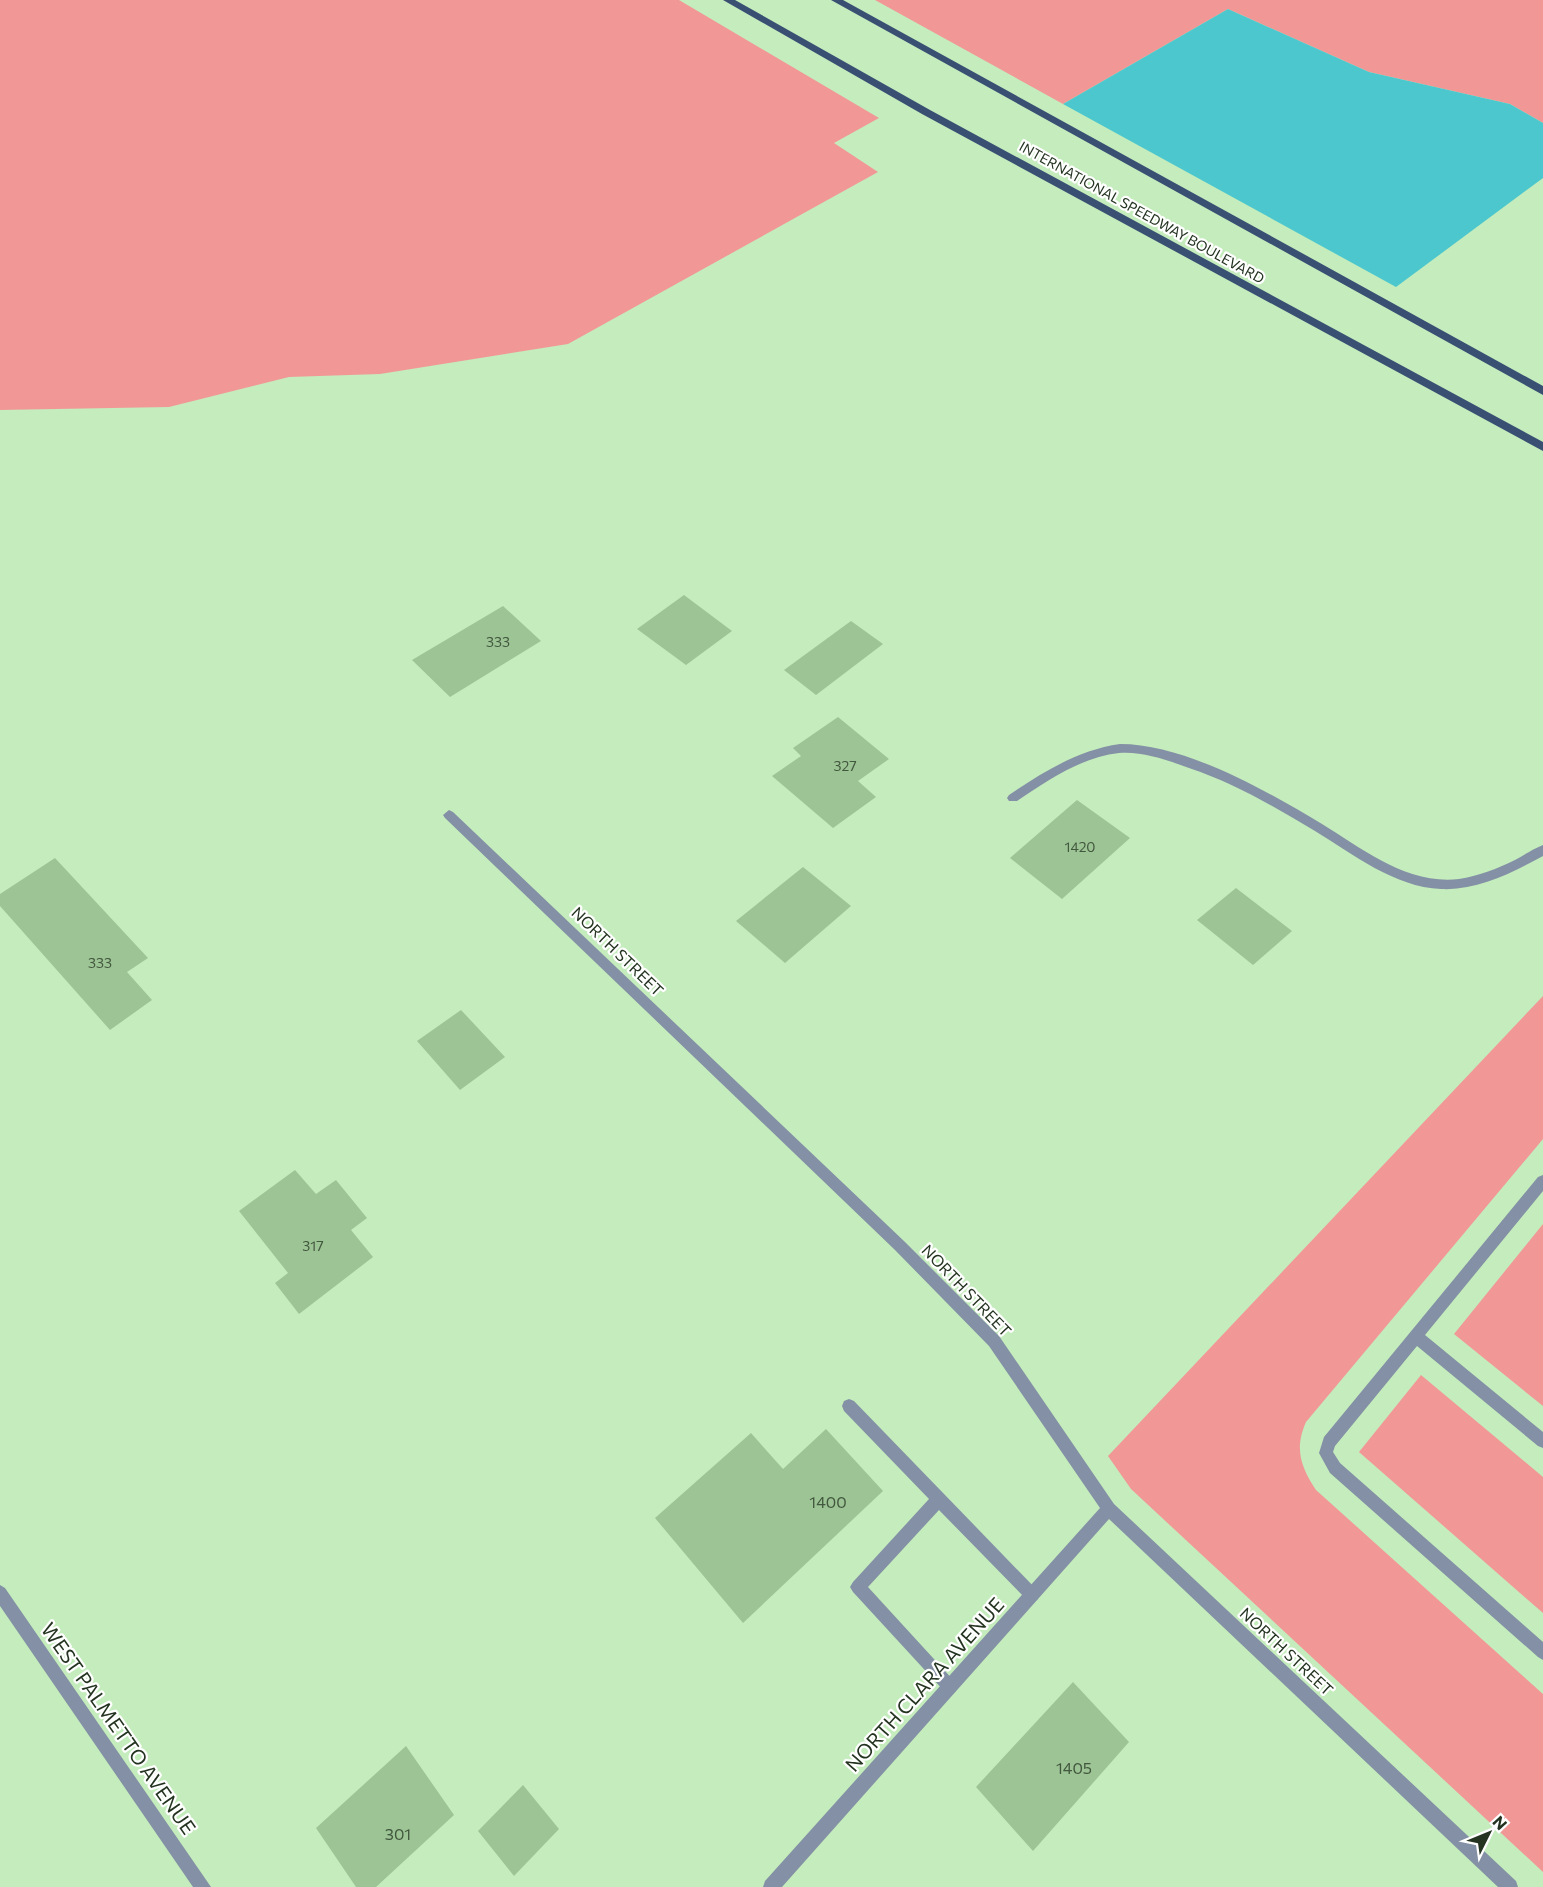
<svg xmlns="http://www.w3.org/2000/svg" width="1543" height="1887" font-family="Commissioner,sans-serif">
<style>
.green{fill:#f19897}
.water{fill:#4dc7ce}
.building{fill:#9dc495}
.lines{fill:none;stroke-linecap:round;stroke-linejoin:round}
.lane{fill:#8490a5;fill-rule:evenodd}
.street{fill:#8490a5;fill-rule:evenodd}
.primary{fill:#3a5073;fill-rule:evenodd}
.labels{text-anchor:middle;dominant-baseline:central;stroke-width:4.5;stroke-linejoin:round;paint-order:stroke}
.far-street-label{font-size:14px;fill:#243421;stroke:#fff}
.number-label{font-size:14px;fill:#42583e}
.street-label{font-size:16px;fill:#243421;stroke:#fff}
.near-number-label{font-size:16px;fill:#42583e}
.near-street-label{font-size:20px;fill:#243421;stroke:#fff}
</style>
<rect width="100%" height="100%" fill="#c4ecbc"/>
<path class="green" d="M0 0H679L879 118 834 143 878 172 568 344 380 374 289 377 169 407 0 410Z
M875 0H1543V123L1510 104 1369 72 1228 9 1063 104Z
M1543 996V1139L1306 1422C1294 1449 1301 1467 1316 1490L1543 1694V1872L1131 1489 1108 1456Z
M1543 1224V1406L1454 1334Z
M1421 1375 1543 1477V1613L1359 1452Z"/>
<path class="water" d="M1228 9 1369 72 1510 104 1543 123V178L1396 287 1063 104Z"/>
<path class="building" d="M684 595 732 631 686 665 637 629Z
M503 606 541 641 450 697 412 660Z
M851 621 883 644 816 695 784 670Z
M838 717 889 759 858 781 876 797 833 828 772 776 801 756 793 748Z
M1077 800 1130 838 1062 899 1010 858Z
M55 858 148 958 127 972 152 1000 110 1030 0 906V894Z
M803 867 851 906 785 963 736 921Z
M1236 888 1292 931 1253 965 1197 920Z
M461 1010 505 1057 460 1090 417 1041Z
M295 1170 316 1194 336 1180 367 1218 351 1230 373 1257 299 1314 275 1283 288 1273 239 1211Z
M826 1429 883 1491 743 1623 655 1518 751 1433 783 1469Z
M1073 1682 1129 1742 1033 1851 976 1787Z
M406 1746 454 1815 376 1887H356L316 1828Z
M523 1785 559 1829 514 1876 478 1831Z"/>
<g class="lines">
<path class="lane" d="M1120 744C1185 744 1267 791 1322 824 1363 849 1407 885 1459 879 1478 876 1497 869 1515 860 1524 855 1533 849 1543 845V856C1512 873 1477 891 1441 889 1394 887 1353 854 1315 831 1275 807 1234 783 1189 768 1167 760 1142 751 1119 753 1081 757 1047 781 1017 801H1009L1007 798 1009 795C1043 772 1078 750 1120 744Z
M849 1399 854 1401 1037 1590 1040 1595 1037 1600 1032 1603 1027 1600 939 1510 868 1587 955 1682 958 1687 955 1692 950 1695 945 1692 853 1592 850 1587 853 1582 929 1499 844 1411 842 1406 844 1401Z"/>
<path class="street" d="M449 810 453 812 905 1242 999 1336 1114 1504 1516 1881 1518 1887H1498L1109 1519 782 1887H763L765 1881 1100 1508 989 1346 895 1250 445 818 443 815Z
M1543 1175V1191L1425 1335 1543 1432V1448L1538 1446 1417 1346 1335 1446 1333 1452 1340 1463 1543 1642V1660L1538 1657 1330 1473 1319 1453 1324 1437 1538 1177Z
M0 1585 5 1588 211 1887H193L0 1606Z"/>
<path class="primary" d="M723 0H735L930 110 1543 442V451L922 114Z
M831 0H843L1543 386V395Z"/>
</g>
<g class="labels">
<g class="far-street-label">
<text transform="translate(1142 212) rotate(29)">INTERNATIONAL SPEEDWAY BOULEVARD</text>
</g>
<g class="number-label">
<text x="498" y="641">333</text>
<text x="845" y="765">327</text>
<text x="1080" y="846">1420</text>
<text x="100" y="962">333</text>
<text x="313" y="1245">317</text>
</g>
<g class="street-label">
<text transform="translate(618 951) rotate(44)">NORTH STREET</text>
<text transform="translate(967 1290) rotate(46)">NORTH STREET</text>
<text transform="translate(1287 1651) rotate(43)">NORTH STREET</text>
</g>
<g class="near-number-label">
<text x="828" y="1501">1400</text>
<text x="1074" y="1767">1405</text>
<text x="398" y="1833">301</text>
</g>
<g class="near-street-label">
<text transform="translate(924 1684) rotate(-48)">NORTH CLARA AVENUE</text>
<text transform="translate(119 1728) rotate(55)">WEST PALMETTO AVENUE</text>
</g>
</g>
<g transform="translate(1489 1833) rotate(47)" stroke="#ffffff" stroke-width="4.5" paint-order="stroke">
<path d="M0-4.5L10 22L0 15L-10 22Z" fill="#243421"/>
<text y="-9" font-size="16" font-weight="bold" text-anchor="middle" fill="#243421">N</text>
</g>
</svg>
